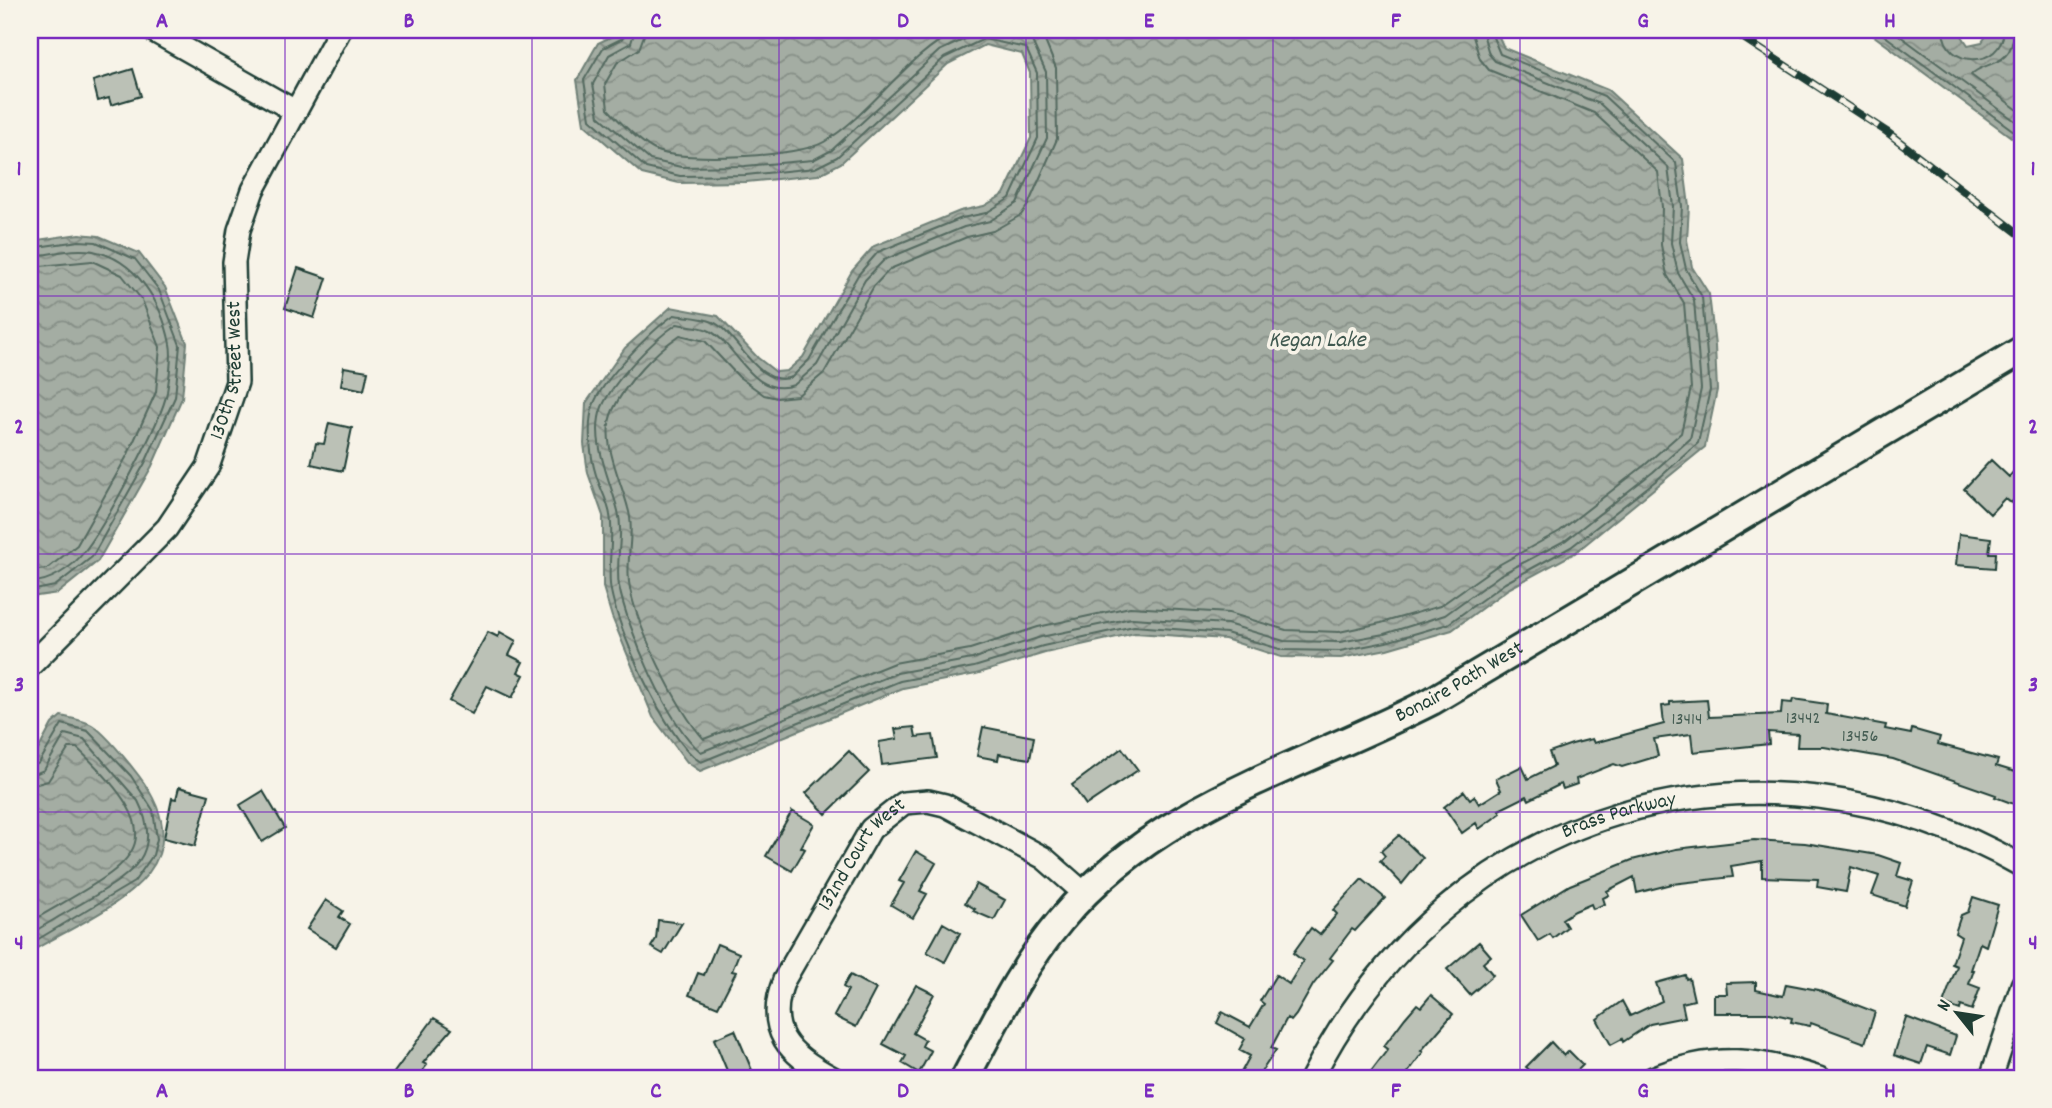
<svg xmlns="http://www.w3.org/2000/svg" width="2052" height="1108" font-family="Dekko,sans-serif">
<style>
.water{fill:url(#water-waves);stroke:#6f8077;stroke-width:2}
.lines{fill:none;stroke-linecap:round;stroke-linejoin:round}
.shore{stroke:#546a60;stroke-width:2}
.building{fill:#bbc1b6;stroke:#1f3d34;stroke-width:2}
.minor-casing{stroke:#1f3d34;stroke-width:26}
.tertiary-casing{stroke:#1f3d34;stroke-width:32}
.minor{stroke:#f7f3e8;stroke-width:21}
.tertiary{stroke:#f7f3e8;stroke-width:26}
.rail-casing{stroke:#1f3d34;stroke-width:8}
.rail{stroke:#f7f3e8;stroke-width:5;stroke-dasharray:16;stroke-linecap:butt}
.grid{fill:none;stroke:#7b2cbf;stroke-width:2;stroke-opacity:0.55}
.labels{text-anchor:middle;dominant-baseline:central;stroke-width:7;stroke-linejoin:round;paint-order:stroke}
.number-label{font-size:18px;fill:#465e54}
.street-label{font-size:21px;fill:#1f3d34;stroke:#f7f3e8}
.water-label{font-size:23px;font-style:italic;fill:#405950;stroke:#f7f3e8}
.neatline{fill:none;stroke:#7b2cbf;stroke-width:2.5}
.grid-label{font-size:23px;text-anchor:middle;font-weight:bold;fill:#7b2cbf}
</style>
<defs>
<pattern id="water-waves" width="16" height="10" patternUnits="userSpaceOnUse" patternTransform="scale(1.75)"><rect width="16" height="10" fill="#a4ada3"/><path d="M0 5q4-4 8 0t8 0" fill="none" stroke="#858e86"/></pattern>
</defs>
<rect width="100%" height="100%" fill="#f7f3e8"/>
<filter id="ink" filterUnits="userSpaceOnUse"><feTurbulence type="fractalNoise" baseFrequency=".0143" numOctaves="2"/><feDisplacementMap in="SourceGraphic" scale="14" xChannelSelector="R" yChannelSelector="G"/><feConvolveMatrix kernelMatrix="1 2 1 2 8 2 1 2 1" color-interpolation-filters="sRGB"/></filter>
<g filter="url(#ink)">
<path class="water" d="M626 30H1496L1504 48 1608 90 1683 159 1689 206 1687 240 1692 267 1709 294 1715 346 1717 390 1705 447 1575 553 1508 589 1452 630 1387 649 1341 658 1281 657 1225 639 1135 633 1045 653 976 674 903 688 700 771 687 762 653 717 612 617 603 587V516L588 473 584 444 586 403 625 348 671 307 718 316 758 358 776 372 787 371 803 357 852 271 874 246 960 211 984 206 1004 194 1031 138 1030 73 1022 54 985 45 948 64 841 163 818 175 746 182 679 183 642 174 584 124 577 80 598 43Z
M1866 30H1958L1968 45 1982 42 1990 30H2022V145Z
M79 234 99 236 139 253 165 287 187 343 182 398 152 466 98 561 58 593 30 597V241Z
M61 716C70 718 84 720 92 725 105 733 129 763 139 776 212 873 99 911 30 952V765L52 724Z"/>
<g class="lines">
<path class="shore" d="M626 30 623 38 603 48 584 80 590 119 646 168 680 176 746 175 815 168 837 157 944 58 984 39 1026 48 1037 73 1038 138 1010 198 986 213 962 218 878 252 858 275 809 360 792 377C757 390 738 333 713 322 702 317 686 317 674 315 653 329 601 381 593 406 587 424 590 456 596 475 600 488 608 501 610 515 614 537 608 562 610 584 614 623 667 743 701 762L900 681 974 667 1043 646 1134 626 1226 633 1283 650 1340 651 1386 642 1448 624 1505 583 1571 547 1658 479 1698 443 1710 390 1702 297 1686 269 1680 242 1682 206 1676 163 1604 96 1500 54 1490 30
M635 30 631 43 609 55 593 84 599 116 650 160 681 167 745 166 813 160 832 150 939 51 985 30
M646 30 639 49 617 63 605 84 608 109C620 122 641 144 657 151 684 162 799 157 824 142 874 112 905 56 958 30
M986 30 1032 41 1046 72 1047 138 1017 203 990 221 964 227 884 260 865 280 817 365 794 385C752 399 738 346 710 331 701 326 686 326 677 324 653 340 614 380 602 407 589 439 611 482 618 511 624 535 615 562 619 586 627 628 668 725 701 752L897 673 972 659 1041 637 1132 618 1227 624 1284 641 1340 642 1384 634 1445 615 1500 575 1566 540 1653 472 1690 439 1701 389 1694 300 1678 273 1671 243 1673 206 1668 167 1600 104 1495 61 1489 54 1482 30
M1032 30 1045 41 1056 68 1057 139 1028 205 1021 215 993 231 967 237 890 269 874 286 824 373 797 396 777 398 764 395 739 377 705 341 680 335C654 353 626 382 613 410 599 439 621 480 628 508 635 531 626 558 629 582 634 622 677 710 704 739L894 663 970 649 1038 627 1130 607 1229 613 1286 630 1339 632 1381 623 1440 606 1495 567 1560 531 1646 464 1681 433 1691 388 1684 303 1667 275 1661 245 1662 207 1658 172 1594 113 1489 70 1480 59 1471 30
M1877 30 2022 137
M1892 30 2022 126
M1943 30C1945 69 2002 69 2004 30
M2014 30C2013 70 1983 60 1971 75L2022 113
M30 248 79 241 96 242 135 259 159 290 180 345 175 397 145 463 92 557 55 586 30 591
M30 256C51 255 72 247 93 251 136 259 162 303 170 344 173 357 169 378 167 392 162 421 104 527 84 552 73 567 49 583 30 582
M30 267 92 261 122 275 142 300 160 347 156 392 128 454 77 545 47 569 30 571
M30 767 39 763 62 724 88 731 131 776 153 810 157 839 153 855 134 882 30 944
M30 776 44 770 65 734 84 739 138 801C164 853 132 874 91 898 70 910 50 922 30 934
M30 786 48 781 69 748H77C186 850 129 863 30 922"/>
</g>
<path class="building" d="M133 69 141 96 111 105 109 98 98 101 93 81Z
M298 268 327 278 314 318 285 308Z
M344 367 368 371 364 390 341 385Z
M329 423 352 428 343 471 311 464 316 443 324 444Z
M1991 460 2009 477 2014 471 2022 479V491L2011 503 2005 498 1990 514 1964 489Z
M1959 534 1991 538 1989 553H1996L1995 568 1956 565Z
M488 632 498 637 500 632 516 641 509 655 523 662 518 672 524 675 512 698 487 686 472 714 449 701Z
M1793 699 1827 704 1826 714 1886 725 1885 729 1911 734 1912 729 1940 737 1938 744 1998 760 1996 766 2022 774V807L1995 797 1996 795 1893 759 1824 747H1797L1798 734 1768 732 1769 744 1693 752 1691 734 1654 739 1658 756 1622 767 1614 764 1576 779 1577 784 1563 789 1561 784 1529 800 1527 796 1499 810 1501 813 1479 829 1476 823 1462 833 1444 807 1464 791 1470 799 1474 796 1479 804 1501 790 1496 779 1522 766 1528 779 1554 766 1549 752 1572 744 1592 739 1594 743 1664 724 1662 706 1670 705V702L1707 700 1709 717 1781 714 1782 702 1792 703Z
M914 727 916 737 933 735 937 758 882 765 879 742 897 739 895 729Z
M983 727 1034 737 1030 759 999 754 998 760 977 756Z
M1122 748 1138 770 1086 805 1072 785Z
M849 751 869 772 826 814 806 793Z
M179 787 209 795 195 846 164 838 172 798 176 799Z
M263 791 285 828 262 842 240 805Z
M792 811 814 824 801 847 805 849 792 871 766 856Z
M1399 835 1423 858 1402 884 1380 861 1385 856 1381 851Z
M1754 840 1805 843 1878 855 1901 863 1897 876 1913 881 1905 906 1872 895 1879 876 1851 867 1846 892 1817 887 1818 879 1762 877V861L1731 866 1733 877 1672 884 1637 893 1634 877 1607 891 1609 895 1603 898 1605 904 1593 909 1591 904 1575 911 1562 919 1567 927 1553 938 1550 934 1538 941 1521 915 1570 885 1632 860 1676 849Z
M916 851 936 863 920 891 927 894 913 918 891 905 904 883 899 881Z
M1362 879 1385 898 1355 931 1352 929 1330 958 1333 960 1313 985 1296 1015 1291 1021 1287 1018 1271 1048 1276 1050 1257 1078H1238L1250 1056 1239 1050 1245 1039 1217 1023 1222 1012 1250 1027 1264 1004 1260 1001 1276 975 1289 984 1303 961 1293 953 1311 928 1320 935 1337 914 1333 910Z
M976 884 1005 900 994 920 973 911 975 909 965 903Z
M1973 897 1998 905 1986 946 1980 943 1971 970H1974L1969 984 1980 988 1972 1010 1961 1006 1960 1010 1943 1004 1957 966 1952 964 1961 937 1955 933 1961 915 1968 912Z
M326 900 343 911 339 917 350 924 336 947 307 929Z
M658 920 682 923 663 954 651 947 656 939Z
M943 923 960 933 945 962 927 952Z
M1479 942 1491 956 1483 963 1493 975 1470 995 1447 969Z
M717 944 739 953 732 971 736 972 718 1007 689 995 698 973 704 975Z
M850 975 876 989 856 1027 834 1016 848 990 843 987Z
M1685 975 1686 979 1689 978 1694 1000 1682 1003 1685 1017 1650 1024 1623 1042 1622 1039 1611 1045 1597 1019 1622 1001 1630 1016 1662 1001 1656 983Z
M1756 982V990L1783 996 1786 984 1818 990 1875 1012 1865 1043 1811 1023 1810 1026 1791 1022 1792 1018 1770 1013H1714V994H1727L1726 983Z
M916 985 934 994 913 1033 925 1040 922 1046 931 1051 919 1073 902 1063 906 1056 883 1044Z
M1431 995 1453 1014 1421 1051 1423 1052 1404 1078H1366L1388 1049 1384 1046 1405 1018 1417 1004 1421 1007Z
M1906 1017 1956 1036 1950 1055 1927 1047 1921 1064 1894 1055Z
M434 1018 452 1029 423 1063 427 1065 423 1070 435 1078H390Z
M735 1030 754 1075 746 1078H730L714 1039Z
M1551 1042 1564 1056 1569 1051 1583 1065 1570 1078H1538L1526 1067Z"/>
<g class="lines">
<defs>
<g id="minor">
<path d="M152 30 295 111"/>
<path id="s1" d="M30 666 167 528 208 467 237 382 234 262 239 230 253 190 340 30"/>
<path id="s2" d="M833 1078C789 1055 764 1031 784 980L871 829 904 803 928 801 945 805 1044 858 1084 893"/>
<path id="s3" d="M1312 1078C1450 806 1758 715 2022 866"/>
<path d="M1653 1078C1714 1052 1758 1058 1819 1078"/>
<path d="M1991 1078 2022 985"/>
</g>
<g id="tertiary">
<path id="s4" d="M965 1078C994 1024 1021 967 1061 920 1156 805 1303 767 1432 701L2022 350"/>
</g>
</defs>
<use href="#minor" class="minor-casing"/>
<use href="#tertiary" class="tertiary-casing"/>
<use href="#minor" class="minor"/>
<use href="#tertiary" class="tertiary"/>
<defs>
<path id="rail" d="M1731 30 1887 132 2022 236"/>
</defs>
<use href="#rail" class="rail-casing"/>
<use href="#rail" class="rail"/>
</g>
</g>
<path class="grid" d="M285 30V1078M532 30V1078M779 30V1078M1026 30V1078M1273 30V1078M1520 30V1078M1767 30V1078M30 296H2022M30 554H2022M30 812H2022"/>
<g class="labels">
<g class="number-label">
<text x="1803" y="719">13442</text>
<text x="1687" y="720">13414</text>
<text x="1860" y="737">13456</text>
</g>
<g class="street-label">
<text stroke="none"><textPath href="#s1" startOffset="368">130th Street West</textPath></text>
<text stroke="none"><textPath href="#s4" startOffset="653">Bonaire Path West</textPath></text>
<text stroke="none"><textPath href="#s3" startOffset="416">Brass Parkway</textPath></text>
<text stroke="none"><textPath href="#s2" startOffset="273">132nd Court West</textPath></text>
</g>
<g class="water-label">
<text x="1317" y="341">Kegan Lake</text>
</g>
</g>
<rect width="2052" height="1108" fill="none" stroke="#f7f3e8" stroke-width="77"/>
<g transform="translate(1957 1013) rotate(300)" stroke="#f7f3e8" stroke-width="5" paint-order="stroke">
<path d="M0-5L12 26L0 18L-12 26Z" fill="#1f3d34"/>
<text y="-10" font-size="19" font-weight="bold" text-anchor="middle" fill="#1f3d34">N</text>
</g>
<rect x="38" y="38" width="1976" height="1032" class="neatline"/>
<g class="grid-label">
<text x="162" y="27">A</text>
<text x="409" y="27">B</text>
<text x="656" y="27">C</text>
<text x="903" y="27">D</text>
<text x="1149" y="27">E</text>
<text x="1396" y="27">F</text>
<text x="1643" y="27">G</text>
<text x="1890" y="27">H</text>
<text x="19" y="175">1</text>
<text x="2033" y="175">1</text>
<text x="19" y="433">2</text>
<text x="2033" y="433">2</text>
<text x="19" y="691">3</text>
<text x="2033" y="691">3</text>
<text x="19" y="949">4</text>
<text x="2033" y="949">4</text>
<text x="162" y="1097">A</text>
<text x="409" y="1097">B</text>
<text x="656" y="1097">C</text>
<text x="903" y="1097">D</text>
<text x="1149" y="1097">E</text>
<text x="1396" y="1097">F</text>
<text x="1643" y="1097">G</text>
<text x="1890" y="1097">H</text>
</g>
</svg>
